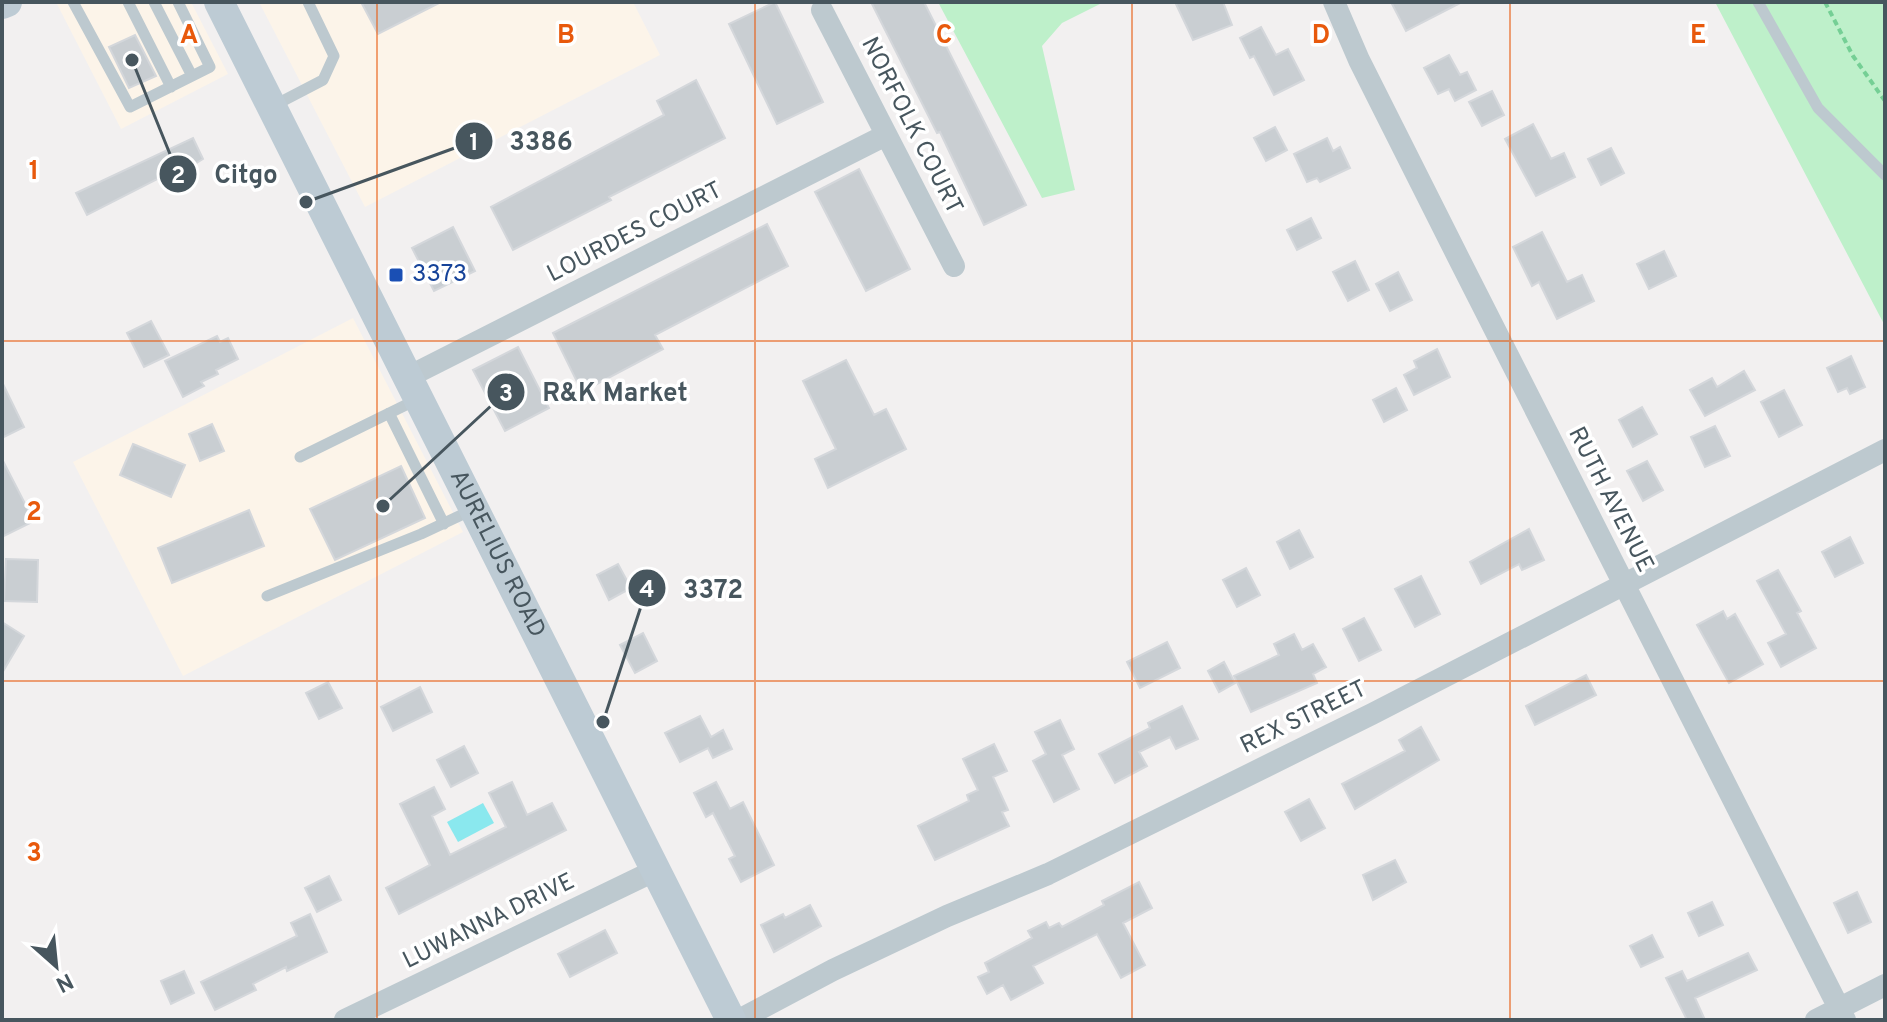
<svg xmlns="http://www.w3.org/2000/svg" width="1887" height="1022" font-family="Overpass,sans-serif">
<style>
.commercial{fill:#fcf4e9}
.green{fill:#bef0ca}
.water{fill:#8ae8ee}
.building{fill:#c9ced2;stroke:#d4d7db;stroke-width:2}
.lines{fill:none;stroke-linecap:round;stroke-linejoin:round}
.path{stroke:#75cf95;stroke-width:4;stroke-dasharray:6 4;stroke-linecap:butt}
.lane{stroke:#bdc9cf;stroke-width:11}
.street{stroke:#bdc9cf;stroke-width:22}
.secondary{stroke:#bdcbd4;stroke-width:30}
.grid{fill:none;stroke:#e8590c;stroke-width:2;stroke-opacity:0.55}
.transit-dot{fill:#1a4fb4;stroke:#fff;stroke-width:3}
.labels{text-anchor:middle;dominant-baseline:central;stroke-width:7;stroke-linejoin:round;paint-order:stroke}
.street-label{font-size:24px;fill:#47565e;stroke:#fff}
.transit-label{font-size:24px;fill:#164399;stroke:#fff;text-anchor:start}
.grid-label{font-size:26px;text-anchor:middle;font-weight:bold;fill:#e8590c;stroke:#fff;stroke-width:7;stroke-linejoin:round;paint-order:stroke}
.leader{fill:none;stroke:#47565e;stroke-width:3}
.callout-dot{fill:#47565e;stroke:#fff;stroke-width:3}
.mark-label{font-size:24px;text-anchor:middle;font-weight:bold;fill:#fff}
.callout-label{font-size:26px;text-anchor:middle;font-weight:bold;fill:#47565e;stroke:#fff;stroke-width:7;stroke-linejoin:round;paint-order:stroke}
</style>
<rect width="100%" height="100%" fill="#f2f0f0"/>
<path class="commercial" d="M62 2H191L228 74 121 129 57 4Z
M259 2H633L660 55 365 207Z
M353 318 463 532 183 676 73 462Z"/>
<path class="green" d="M938 2H1104L1062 23 1042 46 1075 190 1042 198Z
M1715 2H1885V326Z"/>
<path class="water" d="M483 803 494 823 458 842 447 822Z"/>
<path class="building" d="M361 2H441L378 34Z
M775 2 823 102 777 124 729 24Z
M871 2H924L1026 205 984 225 940 132 937 133Z
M1175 2H1223L1232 25 1193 40Z
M1391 2H1462L1406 31Z
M1261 27 1276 55 1288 49 1304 80 1274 95 1254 56 1250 58 1240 38Z
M135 35 156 76 129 88 109 47Z
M1449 55 1460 75 1467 72 1476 90 1455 101 1449 89 1438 94 1424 68Z
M696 80 725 138 609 197 611 200 513 250 491 207 664 115 657 101Z
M1492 91 1504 115 1482 126 1469 102Z
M1533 124 1551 159 1564 153 1575 177 1536 196 1505 139Z
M1275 127 1287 150 1266 161 1254 138Z
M193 138 203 159 168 181 165 175 87 215 76 193Z
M1327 138 1333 151 1340 147 1350 168 1320 182 1317 178 1307 182 1294 154Z
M1611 148 1624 173 1601 185 1588 159Z
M859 169 910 269 866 291 815 192Z
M1311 218 1321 238 1297 250 1287 230Z
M767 224 788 266 655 335 663 349 582 392 553 333Z
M453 227 475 271 434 291 412 248Z
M1542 232 1567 282 1582 275 1594 301 1557 319 1539 282 1532 286 1513 247Z
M1664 251 1676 276 1649 289 1637 264Z
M1355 261 1369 290 1348 301 1333 272Z
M1398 272 1412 300 1390 311 1376 284Z
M151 321 169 355 144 367 127 333Z
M217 336 220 342 228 338 238 359 216 370 218 374 201 382 204 386 183 397 165 361Z
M518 347 549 408 505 431 473 370Z
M1437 349 1450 377 1414 395 1404 375 1417 368 1414 361Z
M1851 356 1865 387 1850 394 1847 388 1838 392 1827 368Z
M846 360 874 415 886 409 906 449 828 488 815 459 836 449 803 381Z
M1744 371 1755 390 1705 416 1690 390 1712 378 1717 387Z
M2 382 24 427 2 438Z
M1396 388 1407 410 1384 422 1373 400Z
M1784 390 1802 425 1779 437 1761 402Z
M1642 407 1657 434 1633 447 1619 420Z
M212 424 224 451 200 461 189 434Z
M1715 426 1730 456 1705 467 1691 437Z
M133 444 185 465 171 497 120 475Z
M2 459 34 521 2 537Z
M1647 461 1663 490 1643 501 1627 471Z
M401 466 425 518 335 560 310 509Z
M249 510 264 546 172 583 158 548Z
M1529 529 1544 560 1522 570 1519 564 1481 584 1470 562Z
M1299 530 1313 557 1290 569 1277 542Z
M1850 537 1863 563 1835 577 1822 552Z
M6 559 38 560 37 602 4 601Z
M618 564 631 588 609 600 597 575Z
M1246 568 1260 595 1237 607 1223 580Z
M1778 570 1801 611 1797 613 1816 648 1781 667 1768 643 1786 634 1757 581Z
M1421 576 1440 614 1415 627 1395 589Z
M1723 611 1727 619 1735 614 1763 664 1729 683 1697 625Z
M1364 618 1381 650 1359 661 1343 629Z
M2 622 24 636 2 673Z
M643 633 657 661 635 673 620 645Z
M1294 634 1302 650 1313 644 1326 667 1313 674 1317 683 1251 712 1234 676 1279 655 1274 644Z
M1167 642 1180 668 1140 688 1127 662Z
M1224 662 1235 683 1219 692 1208 671Z
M1586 675 1596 695 1535 725 1526 706Z
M328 682 342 708 319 719 306 693Z
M420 687 432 712 393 731 381 707Z
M1182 706 1198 739 1176 749 1170 737 1139 752 1147 766 1115 783 1099 754 1150 728 1148 723Z
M700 716 711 737 723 730 732 749 713 758 708 748 680 762 665 733Z
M1060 720 1074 749 1062 755 1079 789 1054 802 1033 761 1046 754 1035 732Z
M1421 727 1439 760 1355 809 1342 784 1405 751 1399 740Z
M994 744 1007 771 993 777 1008 810 1002 812 1009 826 935 860 918 826 969 801 967 795 978 790 963 759Z
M464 746 478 773 451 787 437 760Z
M512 782 527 815 552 803 566 830 399 914 386 888 430 865 400 804 434 787 445 809 432 816 450 855 506 827 489 793Z
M716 782 730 809 743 802 774 865 741 882 729 859 735 856 713 813 706 817 694 793Z
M1309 799 1325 828 1301 841 1285 812Z
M1395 860 1406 882 1373 900 1363 875Z
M329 876 341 900 317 912 305 888Z
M1139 882 1152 908 1123 923 1145 965 1121 978 1097 934 1033 966 1043 983 1011 1000 1003 985 987 994 978 977 989 972 985 963 1032 938 1028 931 1046 922 1049 928 1059 923 1062 927 1104 905 1102 901Z
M1857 892 1871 922 1848 933 1834 903Z
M1712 902 1723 925 1699 936 1688 913Z
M810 905 821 926 774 952 761 925 783 914 785 918Z
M310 914 327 952 287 971 286 967 253 984 256 990 215 1010 201 982 297 936 291 923Z
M605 930 617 953 570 977 558 954Z
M1652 935 1663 957 1641 967 1630 946Z
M1748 953 1757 970 1695 998 1705 1020H1687L1666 978 1682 971 1687 981Z
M184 971 194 993 171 1004 161 981Z"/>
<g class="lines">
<path class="path" d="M1825 2 1853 56 1885 101"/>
<path class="lane" d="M73 2 130 107 210 67 178 2
M128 2 171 87
M154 2 192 76
M1758 2 1818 108 1885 175
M273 106 323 80 334 56 308 2
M389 413 444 524
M300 457 418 399
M267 596 421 534 474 509"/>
<path class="street" d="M1334 2 1359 60 1457 255 1845 1020
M822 10 954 266
M408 377 886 135
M345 1020 656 870
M739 1020 833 970 947 916 1048 874 1372 714 1885 450
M1816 1020 1885 985"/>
<g class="secondary">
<path id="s1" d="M219 2 731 1020"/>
<path d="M2 4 7 2"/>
</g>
</g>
<path class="grid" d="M377 2V1020M755 2V1020M1132 2V1020M1510 2V1020M2 341H1885M2 681H1885"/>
<rect class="transit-dot" x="388" y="267" width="16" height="16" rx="4"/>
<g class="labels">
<g class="street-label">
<text transform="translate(911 126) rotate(63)">NORFOLK COURT</text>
<text transform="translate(635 233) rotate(-27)">LOURDES COURT</text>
<text transform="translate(1610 500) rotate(63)">RUTH AVENUE</text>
<text stroke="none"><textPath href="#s1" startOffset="618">AURELIUS ROAD</textPath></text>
<text transform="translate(1304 718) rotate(-26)">REX STREET</text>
<text transform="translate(489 922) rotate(-26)">LUWANNA DRIVE</text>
</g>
<g class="transit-label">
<text x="412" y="275">3373</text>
</g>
</g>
<g class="grid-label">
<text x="189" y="43">A</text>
<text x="566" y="43">B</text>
<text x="944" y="43">C</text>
<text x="1321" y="43">D</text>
<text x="1698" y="43">E</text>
<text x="34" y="179">1</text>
<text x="34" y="520">2</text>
<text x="34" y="861">3</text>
</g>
<path class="leader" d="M306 202L474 141M132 60L178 174M383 506L506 392M603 722L647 588"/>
<g class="callout-dot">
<circle cx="306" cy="202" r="8"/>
<circle cx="132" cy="60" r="8"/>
<circle cx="383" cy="506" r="8"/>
<circle cx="603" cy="722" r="8"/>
<circle cx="474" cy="141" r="20"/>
<circle cx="178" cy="174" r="20"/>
<circle cx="506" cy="392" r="20"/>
<circle cx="647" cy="588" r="20"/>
</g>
<g class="mark-label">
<text x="474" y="150">1</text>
<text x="178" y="183">2</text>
<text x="506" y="401">3</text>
<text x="647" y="597">4</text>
</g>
<g class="callout-label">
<text x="541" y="150">3386</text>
<text x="246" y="183">Citgo</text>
<text x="615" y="401">R&amp;K Market</text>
<text x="713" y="598">3372</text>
</g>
<rect width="1887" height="1022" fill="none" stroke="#47565e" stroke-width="8"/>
<g transform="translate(56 966) rotate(153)" stroke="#ffffff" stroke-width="6" paint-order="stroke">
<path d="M0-6L14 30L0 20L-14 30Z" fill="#47565e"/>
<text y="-12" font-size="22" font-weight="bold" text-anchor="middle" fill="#47565e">N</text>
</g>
</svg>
